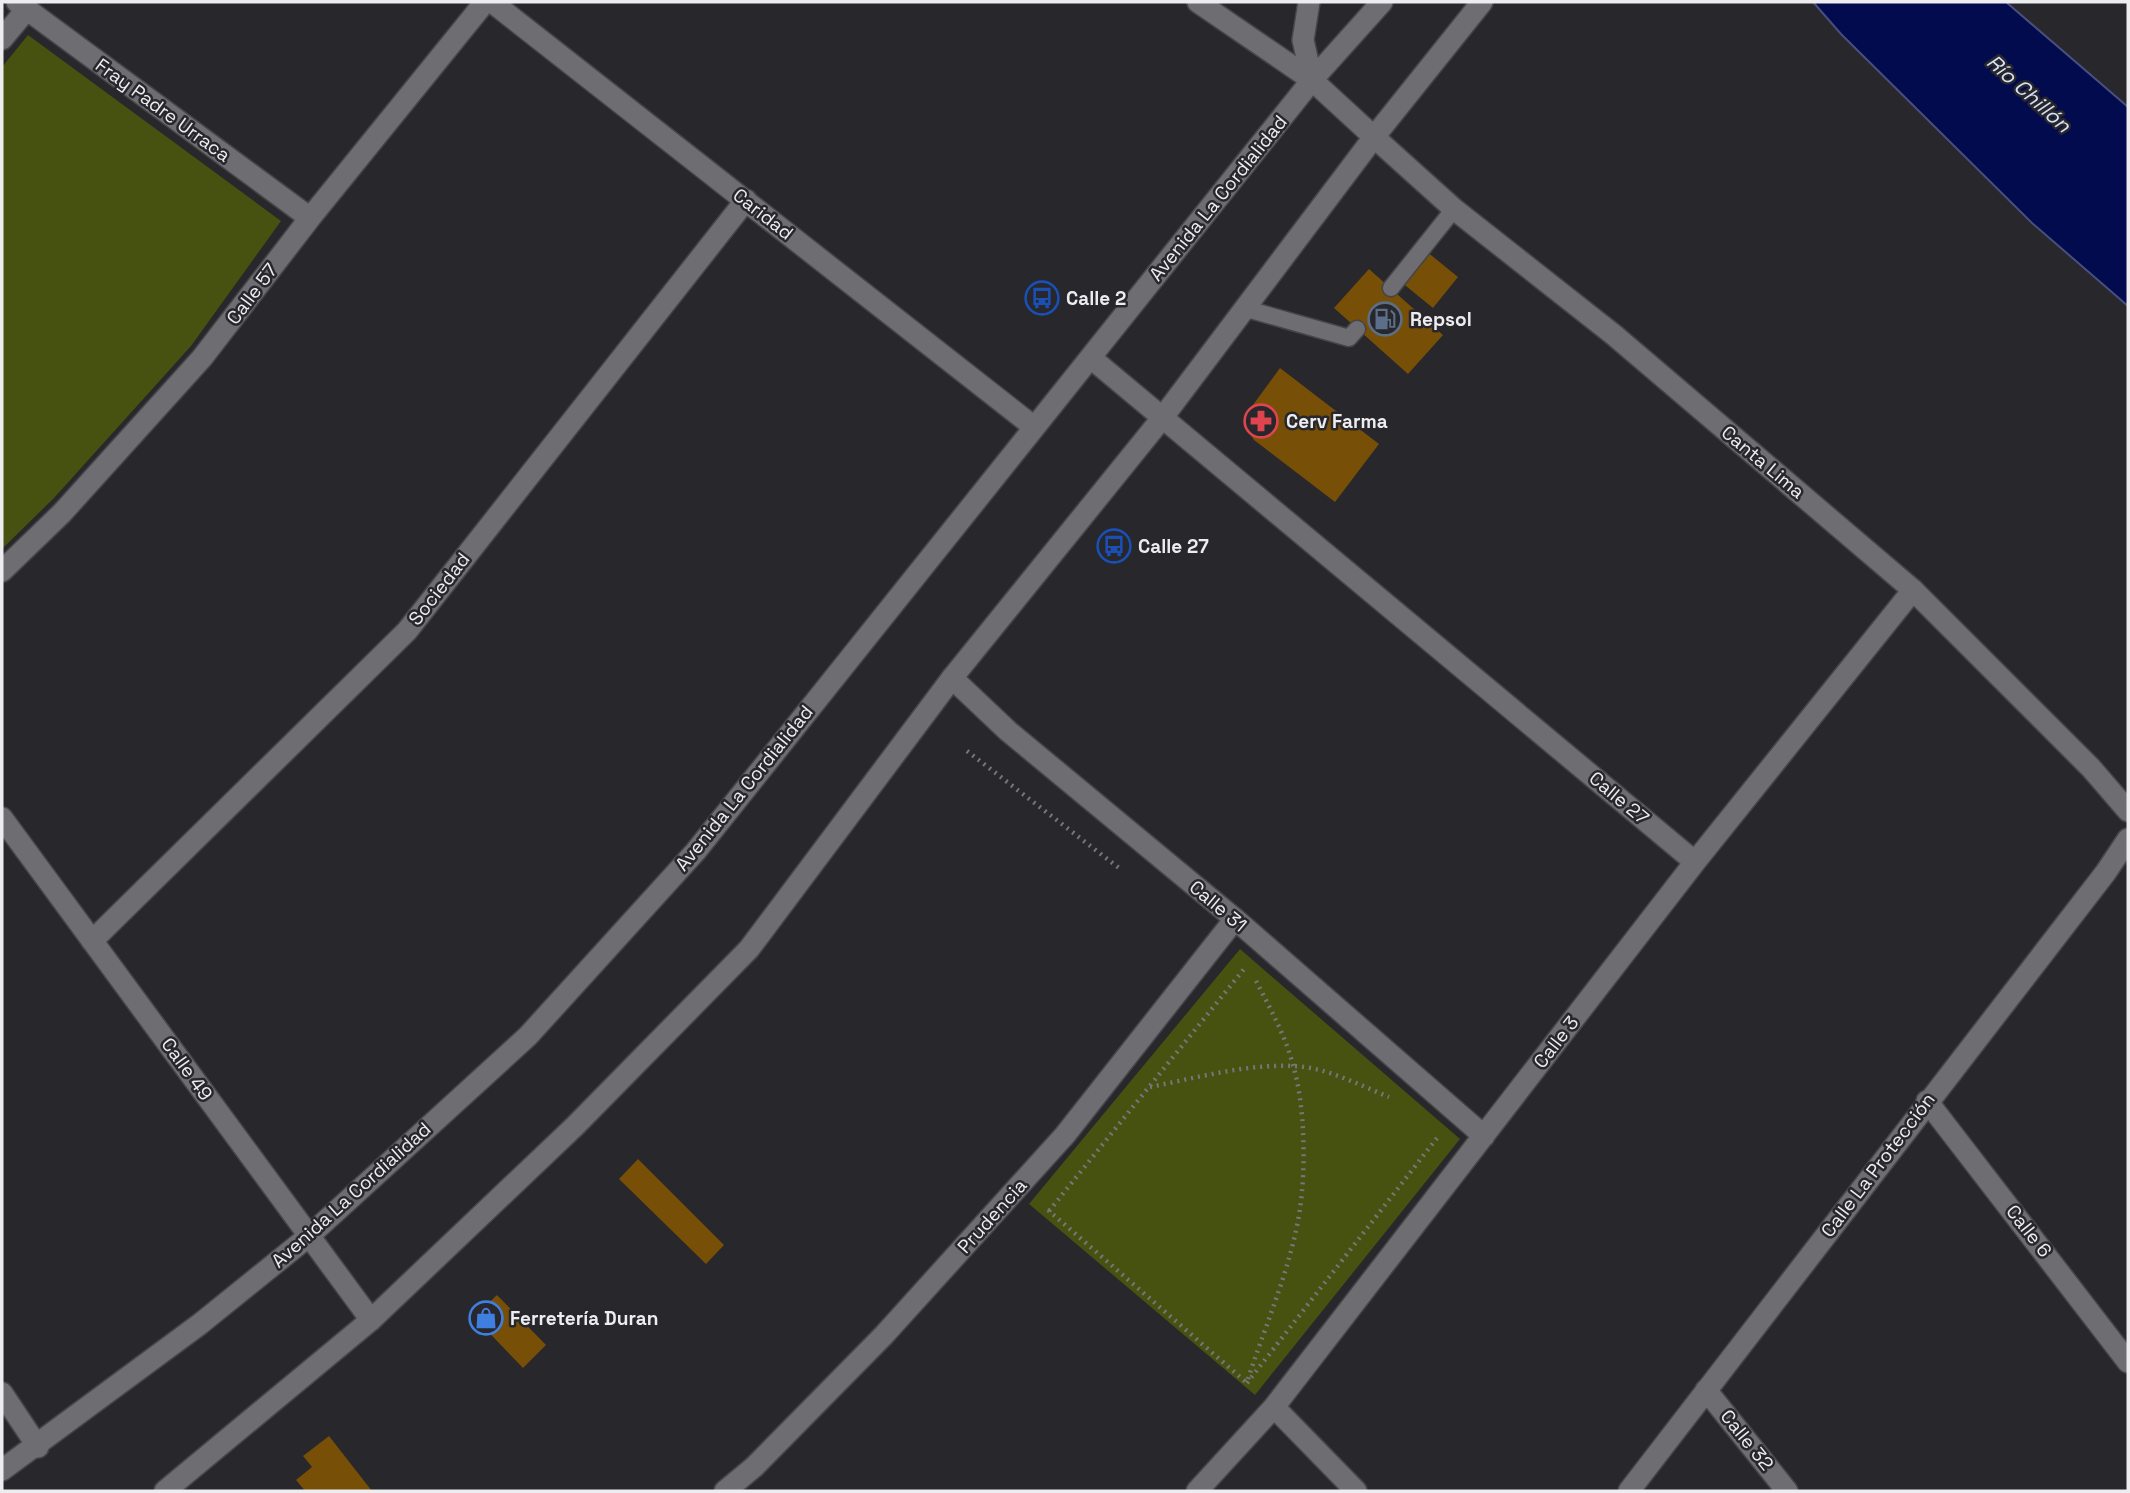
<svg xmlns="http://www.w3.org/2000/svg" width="2130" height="1493" font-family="'Space Grotesk',sans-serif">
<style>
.green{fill:#475110}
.water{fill:#010b4d;stroke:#484f7e;stroke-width:2}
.building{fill:#774f06}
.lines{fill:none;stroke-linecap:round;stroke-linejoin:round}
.service-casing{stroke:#454549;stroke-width:19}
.minor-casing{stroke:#454549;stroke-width:24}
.tertiary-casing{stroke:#454549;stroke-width:24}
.secondary-casing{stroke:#454549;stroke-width:24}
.path{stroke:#76767a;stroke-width:4.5;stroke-dasharray:2 5;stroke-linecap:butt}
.service{stroke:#6d6d72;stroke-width:16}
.minor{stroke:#6d6d72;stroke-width:21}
.tertiary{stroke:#6d6d72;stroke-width:21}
.secondary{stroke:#6d6d72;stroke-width:21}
.labels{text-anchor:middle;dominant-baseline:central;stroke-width:5;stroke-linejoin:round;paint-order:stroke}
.street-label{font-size:19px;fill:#ededf0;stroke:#27272c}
.poi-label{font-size:19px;font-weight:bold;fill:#ededf0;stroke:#27272c;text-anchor:start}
.water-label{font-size:21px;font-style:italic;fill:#d8e2f6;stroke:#27272c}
</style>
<rect width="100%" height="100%" fill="#27272c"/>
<path class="green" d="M28 35 281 221 191 346 54 498 2 549V67Z
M1240 949 1460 1139 1255 1395 1029 1204Z"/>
<path class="water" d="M1813 2H2006L2128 107V306L2032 223 1841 34Z"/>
<path class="building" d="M1426 251 1458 277 1433 308 1401 282Z
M1369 269 1443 335 1408 374 1334 308Z
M1280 368 1379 444 1335 502 1254 440 1246 427 1250 409Z
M638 1159 724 1245 706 1264 619 1179Z
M497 1295 546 1345 523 1368 474 1317Z
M329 1436 372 1491H305L296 1480 312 1467 303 1456Z"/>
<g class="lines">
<defs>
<path id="service" d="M1391 288 1454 209
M1247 309 1349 338 1357 329"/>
<path id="minor" d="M17 2 310 218
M492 2 1034 427
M1198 2 1312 80
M2 39 27 9
M1091 358 1695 862
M2 571 62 513 202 358 310 218 485 2
M952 678 1008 731 1235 919 1484 1136
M2 818 371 1320
M92 941 407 631 746 200
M1927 1101 2128 1362
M1706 1390 1787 1491
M2 1393 38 1447
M1274 1407 1356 1491
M725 1491 754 1467 884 1335 1065 1135 1235 919
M1197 1491 1274 1407 1695 862 1913 590
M1629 1491 2106 872 2128 839"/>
<path id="tertiary" d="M1374 137 1454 209 1614 335 1913 590 2091 768 2128 811"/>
<path id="secondary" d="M1309 2 1303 40 1312 80
M1312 80 1374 137
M2 1470 200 1324 309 1236 528 1036 696 851 1312 80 1382 2
M165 1491 371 1320 575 1126 749 949 952 678 1163 417 1374 137 1482 2"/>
</defs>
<use href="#service" class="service-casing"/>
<use href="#minor" class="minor-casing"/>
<use href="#tertiary" class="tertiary-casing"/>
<use href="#secondary" class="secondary-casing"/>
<path class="path" d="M967 751 1119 868
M1150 1087C1196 1078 1245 1064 1293 1066 1326 1067 1359 1085 1389 1097
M1048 1210 1247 1383
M1049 1211 1244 969
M1248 1379C1266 1323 1291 1268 1300 1209 1306 1167 1305 1105 1293 1065 1285 1035 1270 1008 1256 981
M1247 1383 1437 1138"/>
<use href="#service" class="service"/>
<use href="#minor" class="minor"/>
<use href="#tertiary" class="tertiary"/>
<use href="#secondary" class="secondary"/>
</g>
<defs>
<symbol id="bus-ring" viewBox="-11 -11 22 22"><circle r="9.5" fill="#27272c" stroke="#1a4fb4" stroke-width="1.5"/><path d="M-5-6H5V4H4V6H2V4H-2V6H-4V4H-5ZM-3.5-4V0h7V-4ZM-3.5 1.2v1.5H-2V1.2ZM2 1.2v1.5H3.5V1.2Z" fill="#1a4fb4"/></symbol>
<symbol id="fuel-ring" viewBox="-11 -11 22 22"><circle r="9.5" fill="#27272c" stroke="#5c6f8a" stroke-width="1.5"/><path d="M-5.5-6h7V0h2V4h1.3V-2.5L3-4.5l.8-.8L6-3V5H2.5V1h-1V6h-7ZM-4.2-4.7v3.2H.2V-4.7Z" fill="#5c6f8a"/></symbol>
<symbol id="pharmacy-ring" viewBox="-11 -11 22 22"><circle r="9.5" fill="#27272c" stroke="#e0444e" stroke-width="1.5"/><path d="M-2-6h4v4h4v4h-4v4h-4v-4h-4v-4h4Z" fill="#e0444e"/></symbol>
<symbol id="shop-ring" viewBox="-11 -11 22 22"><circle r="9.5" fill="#27272c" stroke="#3f7fe0" stroke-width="1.5"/><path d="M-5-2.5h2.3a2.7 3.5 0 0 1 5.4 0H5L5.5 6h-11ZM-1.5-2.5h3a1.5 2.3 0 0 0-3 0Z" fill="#3f7fe0"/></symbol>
</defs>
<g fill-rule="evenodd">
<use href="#bus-ring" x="1023" y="279" width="38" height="38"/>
<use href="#fuel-ring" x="1366" y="300" width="38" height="38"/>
<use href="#pharmacy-ring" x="1242" y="402" width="38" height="38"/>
<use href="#bus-ring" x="1095" y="527" width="38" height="38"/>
<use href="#shop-ring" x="467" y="1299" width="38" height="38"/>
</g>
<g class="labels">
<g class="street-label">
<text transform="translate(163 110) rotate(36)">Fray Padre Urraca</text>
<text transform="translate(1218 198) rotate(-51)">Avenida La Cordialidad</text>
<text transform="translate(763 214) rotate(38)">Caridad</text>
<text transform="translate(252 294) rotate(-53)">Calle 57</text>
<text transform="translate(1763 462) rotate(40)">Canta Lima</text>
<text transform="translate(439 589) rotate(-52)">Sociedad</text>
<text transform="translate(744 788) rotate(-51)">Avenida La Cordialidad</text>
<text transform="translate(1619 798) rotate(40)">Calle 27</text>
<text transform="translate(1218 906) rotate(40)">Calle 31</text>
<text transform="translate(1556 1042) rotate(-52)">Calle 3</text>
<text transform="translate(187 1069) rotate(54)">Calle 49</text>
<text transform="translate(1878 1165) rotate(-53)">Calle La Protección</text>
<text transform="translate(351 1195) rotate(-42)">Avenida La Cordialidad</text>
<text transform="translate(992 1216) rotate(-48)">Prudencia</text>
<text transform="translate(2029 1231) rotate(52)">Calle 6</text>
<text transform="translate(1747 1440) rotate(51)">Calle 32</text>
</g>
<g class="poi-label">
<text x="1066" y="298">Calle 2</text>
<text x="1410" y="319">Repsol</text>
<text x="1286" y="421">Cerv Farma</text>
<text x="1138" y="546">Calle 27</text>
<text x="510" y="1318">Ferretería Duran</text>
</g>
<g class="water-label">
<text transform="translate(2029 93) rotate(42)">Río Chillón</text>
</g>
</g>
<rect width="2130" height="1493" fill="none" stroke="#ededf0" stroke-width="7"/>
</svg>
